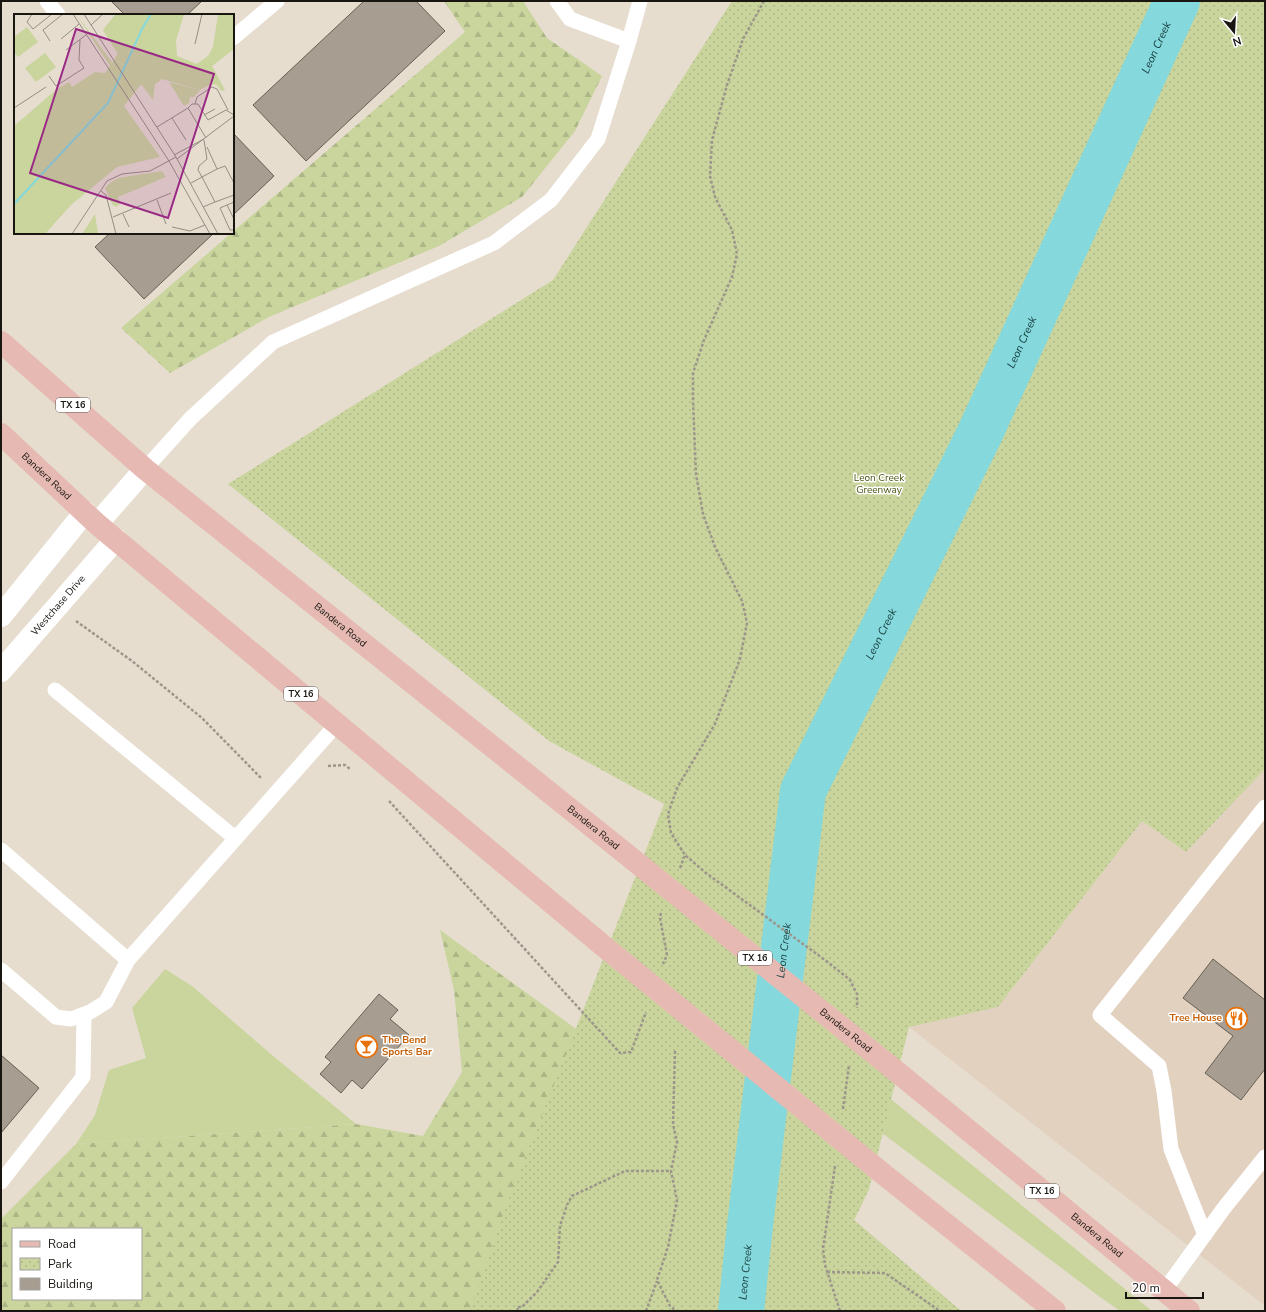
<svg xmlns="http://www.w3.org/2000/svg" width="1266" height="1312" font-family="'Nunito Sans',sans-serif">
<style>
.commercial{fill:#e3d1c0}
.grass{fill:#c9d59d}
.forest{fill:url(#forest-firs);fill-rule:evenodd}
.park{fill:url(#park-dots)}
.lines{fill:none;stroke-linecap:round;stroke-linejoin:round}
.river{stroke:#85d8db;stroke-width:46}
.building{fill:#a79e91;stroke:#675f53}
.path{stroke:#9d968b;stroke-width:2.5;stroke-dasharray:3 2;stroke-linecap:butt}
.service{stroke:#fff;stroke-width:15}
.minor{stroke:#fff;stroke-width:22}
.primary{stroke:#e6bab2;stroke-width:22}
.labels{text-anchor:middle;dominant-baseline:central;stroke-width:3;stroke-linejoin:round;paint-order:stroke}
.shield{fill:#fff;stroke:#5e5c58;stroke-width:1}
.shield-label{font-size:9px;font-weight:bold;fill:#191611}
.street-label{font-size:10px;fill:#191611;stroke:#fff}
.park-label{font-size:10px;fill:#4a5411;stroke:#fff}
.food-label{font-size:10px;font-weight:bold;fill:#c56008;stroke:#fff;text-anchor:end}
.water-label{font-size:11px;font-style:italic;fill:#194142;stroke:#fff}
.inset-river{fill:none;stroke:#85d8db;stroke-width:2}
.inset-road{fill:none;stroke:#948d83;stroke-width:1}
.view{fill:#9a2885;fill-opacity:0.15;stroke:#9a2885;stroke-width:2}
.inset-edge{fill:none;stroke:#191611;stroke-width:2}
</style>
<defs>
<pattern id="forest-firs" width="22" height="20" patternUnits="userSpaceOnUse"><rect width="22" height="20" fill="#c9d59d"/><path d="M5 1l3.5 6h-7zM16 11l3.5 6h-7z" fill="#acb686"/></pattern>
<pattern id="park-dots" width="8" height="8" patternUnits="userSpaceOnUse"><rect width="8" height="8" fill="#c9d59d"/><path d="M2 2h.1M6 6h.1" fill="none" stroke="#acb686" stroke-width="1.8" stroke-linecap="round"/></pattern>
</defs>
<rect width="100%" height="100%" fill="#e6ddcf"/>
<path class="commercial" d="M1265 769V1306L909 1027 998 1007 1142 821 1186 852Z"/>
<path class="grass" d="M165 969 192 986 272 1055 356 1124 76 1144 95 1115 109 1070 146 1058 132 1008Z
M887 1096 1152 1311H1120L1100 1297 882 1133Z"/>
<path class="forest" d="M444 1H523L547 38 602 76 575 131 522 197 439 246 271 316 170 373 121 328 465 32Z
M440 930 715 1130 869 1189 854 1220 961 1311H1V1219L76 1144 356 1124 423 1136 462 1072 454 990ZM13 1229H141V1299H13Z"/>
<path class="park" d="M732 1H1265V769L1186 852 1142 821 998 1007 909 1027 869 1189 854 1220 961 1311H470L502 1217 664 804 549 741 228 484 553 280Z"/>
<g class="lines">
<path class="river" id="s1" d="M741 1311 750 1225 803 791 980 433 1177 1"/>
</g>
<path class="building" d="M111 1H202L187 15H125Z
M364 1H416L445 31 306 161 253 105Z
M233 133 274 176 233 215Z
M110 233H214L144 299 95 247Z
M1213 959 1265 1000V1069L1241 1100 1205 1073 1233 1036 1183 998Z
M379 994 398 1010 390 1019 409 1035 362 1089 352 1080 341 1093 320 1074 331 1062 325 1057Z
M1 1055 39 1088 1 1133Z"/>
<g class="lines">
<path class="path" d="M764 1 743 39 727 85 712 140 710 176 715 197 732 230 737 254 732 277 704 340 693 373V401L696 474 703 514 715 547 742 601 747 623 740 659 715 724 677 788 668 814 671 833 685 855 706 873 829 963 850 980 857 994V1008
M76 621 132 661 202 718 262 779
M328 766 345 765 350 769
M389 801 620 1053 631 1052 646 1012
M680 868 685 855
M661 913 660 918 667 955 663 964
M675 1051 673 1124 677 1142 671 1171 677 1200 668 1247 657 1280 670 1306 676 1311
M843 1109 849 1065
M835 1166 823 1249 825 1265 840 1311
M827 1272 885 1273 940 1311
M518 1311 517 1307H522L537 1292 558 1262 560 1226 567 1205 572 1196 625 1171H671
M646 1311 657 1281"/>
<path class="service" d="M47 1 58 15
M557 1 570 19 629 41
M233 38 277 1
M145 469 190 419 273 342 494 243 551 200 598 139 629 41 640 1
M55 690 235 838
M1 850 128 960 337 724
M1 970 56 1017 71 1019 90 1012 106 1002 128 960
M1 1182 83 1077 84 1015
M1205 1235 1171 1149 1164 1091 1159 1066 1100 1015 1265 807
M1164 1291 1224 1208 1265 1157"/>
<g class="minor">
<path d="M97 524 145 469"/>
<path d="M1 616 85 512"/>
<path id="s2" d="M1 671 116 539"/>
</g>
<g class="primary">
<path id="s3" d="M1 342 145 469 504 756 896 1071 1189 1311"/>
<path id="s4" d="M1 434 97 524 607 949 882 1173 1055 1311"/>
</g>
</g>
<defs>
<symbol id="restaurant-ring" viewBox="-11 -11 22 22"><circle r="9.5" fill="#fff" stroke="#e8710a" stroke-width="1.5"/><path d="M-5-6h1v4h1v-4h1v4h1v-4h1v5L-1.5 .5V6h-2V.5L-5-1ZM5-6V6H3V1.5H1.5Q1.5-4 5-6Z" fill="#e8710a"/></symbol>
<symbol id="bar-ring" viewBox="-11 -11 22 22"><circle r="9.5" fill="#fff" stroke="#e8710a" stroke-width="1.5"/><path d="M-6-5H6L.8 .8V4.5H3.5V6h-7V4.5H-.8V.8Z" fill="#e8710a"/></symbol>
</defs>
<g fill-rule="evenodd">
<use href="#restaurant-ring" x="1224" y="1006" width="25" height="25"/>
<use href="#bar-ring" x="354" y="1034" width="25" height="25"/>
</g>
<g class="labels">
<g class="shield">
<rect x="56" y="398" width="34" height="14" rx="3"/>
<rect x="284" y="687" width="34" height="14" rx="3"/>
<rect x="738" y="951" width="34" height="14" rx="3"/>
<rect x="1025" y="1184" width="34" height="14" rx="3"/>
</g>
<g class="shield-label">
<text x="73" y="405">TX 16</text>
<text x="301" y="694">TX 16</text>
<text x="755" y="958">TX 16</text>
<text x="1042" y="1191">TX 16</text>
</g>
<g class="street-label">
<text stroke="none"><textPath href="#s4" startOffset="62">Bandera Road</textPath></text>
<text stroke="none"><textPath href="#s2" startOffset="87">Westchase Drive</textPath></text>
<text stroke="none"><textPath href="#s3" startOffset="442">Bandera Road</textPath></text>
<text stroke="none"><textPath href="#s3" startOffset="766">Bandera Road</textPath></text>
<text stroke="none"><textPath href="#s3" startOffset="1090">Bandera Road</textPath></text>
<text stroke="none"><textPath href="#s3" startOffset="1414">Bandera Road</textPath></text>
</g>
<g class="park-label">
<text x="879" y="478">Leon Creek<tspan x="879" dy="12">Greenway</tspan></text>
</g>
<g class="food-label">
<text x="1222" y="1018">Tree House</text>
<text x="382" y="1040" text-anchor="start">The Bend<tspan x="382" dy="12">Sports Bar</tspan></text>
</g>
<g class="water-label">
<text stroke="none"><textPath href="#s1" startOffset="1347">Leon Creek</textPath></text>
<text stroke="none"><textPath href="#s1" startOffset="1023">Leon Creek</textPath></text>
<text stroke="none"><textPath href="#s1" startOffset="699">Leon Creek</textPath></text>
<text stroke="none"><textPath href="#s1" startOffset="363">Leon Creek</textPath></text>
<text stroke="none"><textPath href="#s1" startOffset="39">Leon Creek</textPath></text>
</g>
</g>
<g transform="translate(14 14)">
<rect width="220" height="220" fill="#e6ddcf"/>
<path d="M62 0 98 48 96 52ZM13 13 24 28 4 43 0 38V23ZM31 39 42 53 22 68 11 54ZM155 68 186 76 180 83H176L175 89 170 92ZM81 200 84 220H68Z" fill="#c9d59d"/>
<path d="M102 0H170L162 26 163 42 183 50 194 42 199 33 204 0H220V35L198 52 211 76 207 77 203 71 197 70 186 76 148 65 141 70 139 86 116 55 101 43 104 40 89 16ZM148 157 152 163 104 183 106 190 102 193 98 190 91 174 96 169 104 164Z" fill="#c9d59d"/>
<path d="M102 0H170L162 26 110 92 146 143 103 153 57 191 31 220H0V112L43 75 55 68 58 73 81 58 91 59 104 40 89 16Z" fill="#c9d59d"/>
<path class="inset-river" d="M0 190 94 89 128 15 137 0"/>
<path class="inset-road" d="M18 0 13 8 19 15 38 0M59 0 155 147 196 220M70 0 162 143 204 220M77 11 89 0M47 25 65 10M36 27 29 16 49 0M181 30 188 0M52 36 72 21M35 62 42 72 70 54 65 46 66 26M181 90 183 83 198 73 203 75 214 96M0 94 32 73M174 94 178 90H184L194 106 212 96 220 101M190 101 201 95M158 104 172 126M143 113 174 94 192 124M193 133 203 155 211 152 220 169M160 141 190 125M163 145 220 102M177 169 188 163 184 156 185 152 193 145 190 126M87 177 92 181 102 220M143 186 152 210M201 188 220 181M220 188 206 194 216 216H220M213 191 220 205M189 193 201 188 188 163 203 155M109 200 115 213M99 203 157 179M158 213 176 217 191 211M58 220 93 167 108 160 136 157 162 143"/>
<path class="view" d="M62 15 200 60 154 204 16 159Z"/>
<rect width="220" height="220" class="inset-edge"/>
</g>
<rect width="1266" height="1312" fill="none" stroke="#191611" stroke-width="4"/>
<rect x="12" y="1228" width="130" height="72" fill="#ffffff" stroke="#a3a2a0"/>
<rect x="20" y="1241" width="20" height="6" fill="#e6bab2" stroke="#a3a2a0"/>
<text x="48" y="1248" font-size="12" fill="#191611">Road</text>
<rect x="20" y="1258" width="20" height="12" fill="url(#park-dots)" stroke="#a3a2a0"/>
<text x="48" y="1268" font-size="12" fill="#191611">Park</text>
<rect x="20" y="1278" width="20" height="12" fill="#a79e91" stroke="#a3a2a0"/>
<text x="48" y="1288" font-size="12" fill="#191611">Building</text>
<g transform="translate(1234 32) rotate(162)" stroke="#ffffff" stroke-width="3" paint-order="stroke">
<path d="M0-3L7 15L0 10L-7 15Z" fill="#191611"/>
<text y="-6" font-size="11" font-weight="bold" text-anchor="middle" fill="#191611">N</text>
</g>
<path d="M1126 1292v6h77v-6" fill="none" stroke="#191611" stroke-width="2"/>
<text x="1132" y="1292" font-size="12" fill="#191611" stroke="#ffffff" stroke-width="3" paint-order="stroke">20 m</text>
</svg>
